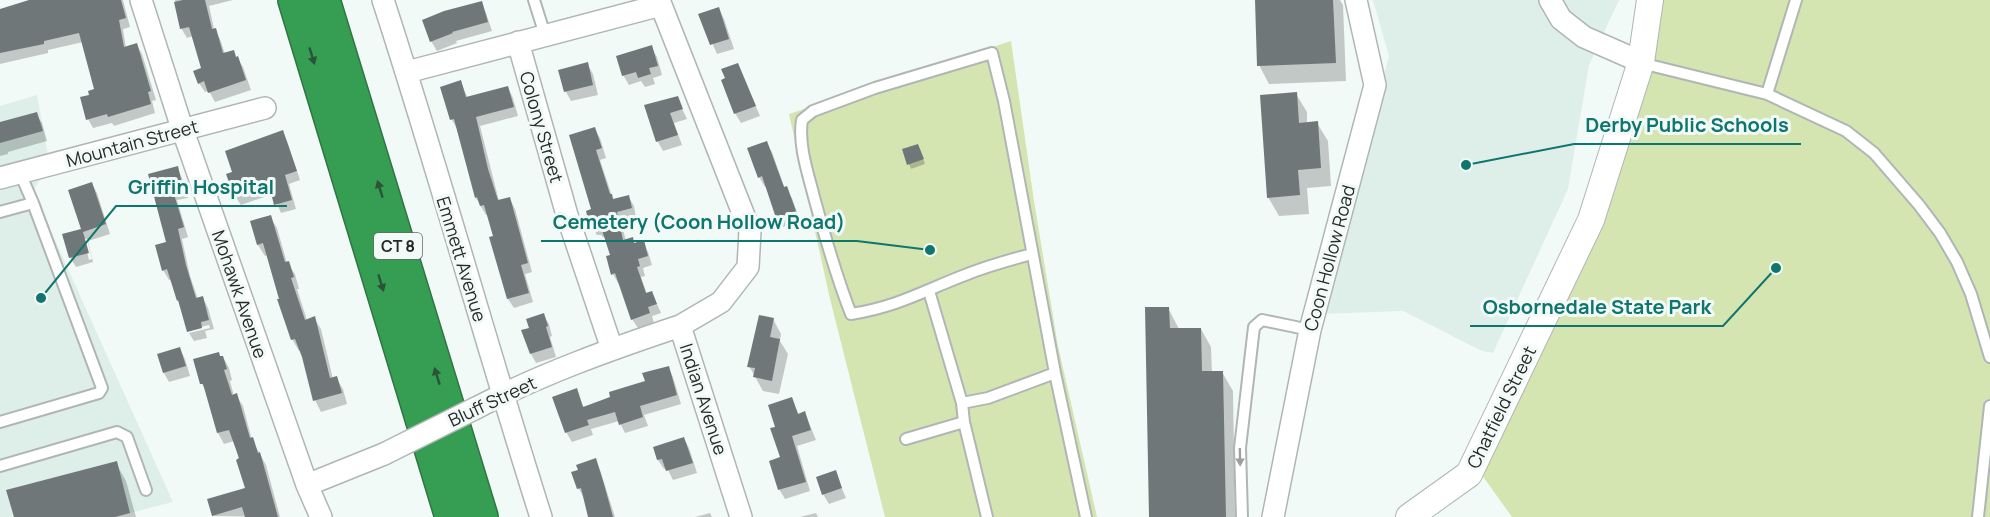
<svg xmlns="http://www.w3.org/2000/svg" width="1990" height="517" font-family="Manrope,sans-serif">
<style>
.built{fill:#deefea}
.green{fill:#d5e5b2}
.shadow{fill:#0003;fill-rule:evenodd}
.building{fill:#707778}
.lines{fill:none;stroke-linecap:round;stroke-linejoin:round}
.service-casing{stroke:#afb6b4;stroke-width:14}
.minor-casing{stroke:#afb6b4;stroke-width:24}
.tertiary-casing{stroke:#afb6b4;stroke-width:28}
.motorway-casing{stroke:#317544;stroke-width:36}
.service{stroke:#fff;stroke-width:10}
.minor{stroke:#fff;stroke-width:21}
.tertiary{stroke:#fff;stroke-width:26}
.motorway{stroke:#369e53;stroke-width:33}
.minor-bridge-casing{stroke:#afb6b4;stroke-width:24;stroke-linecap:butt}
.minor-bridge{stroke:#fff;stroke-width:21}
.oneway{fill:#2c5238}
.oneway2{fill:#9e9f9f}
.labels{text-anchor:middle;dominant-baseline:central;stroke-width:6;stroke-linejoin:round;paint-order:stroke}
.shield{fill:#f2faf8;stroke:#646867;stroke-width:1.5}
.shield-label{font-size:16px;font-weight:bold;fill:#272929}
.street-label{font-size:18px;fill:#272929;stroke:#f2faf8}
.leader{fill:none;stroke:#0f766e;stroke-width:2}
.callout-dot{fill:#0f766e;stroke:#f2faf8;stroke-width:2}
.callout-label{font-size:20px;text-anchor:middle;font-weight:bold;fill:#0f766e;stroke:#f2faf8;stroke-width:6;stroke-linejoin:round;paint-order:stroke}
</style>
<rect width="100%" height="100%" fill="#f2faf8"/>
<path class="built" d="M1373 0H1619L1589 65 1568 189 1493 353 1482 351 1403 311 1322 314 1389 56Z
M37 95 50 165 33 191 173 502 115 517H0V106Z"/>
<path class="green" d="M1637 0H1990V517H1512L1479 471 1523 387 1625 85Z
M1011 41 1034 201 1058 346 1097 517H885L830 299 789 114Z"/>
<path class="shadow" d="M34 0H123L130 27 123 29 126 48 137 45 142 54 156 100 152 101 155 113 114 126 112 123 93 128 88 119 91 96 96 90 83 42 48 50V53L0 64V10Z
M175 0H233L209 6 214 29 220 39 225 54 233 52 243 67 251 90 215 102 209 91 205 92 199 83 203 69 193 36 187 38 181 28Z
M1256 0H1340L1343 5 1346 81 1269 84 1259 65Z
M481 3 486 13 492 31 456 41 457 43 437 51 431 41Z
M719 9 724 19 734 49 717 54 700 15Z
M651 47 657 57 662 75 653 78 655 84 645 87 641 81 629 85 623 75Z
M587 64 593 74 598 95 571 101 566 92 560 71Z
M738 65 760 116 741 123 735 113Z
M461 82 468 99 508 88 513 98 518 116 480 126 499 201 510 199 515 209 532 272 525 274 533 302 514 308 508 299 488 214 486 215 476 198 457 129 452 120 442 88Z
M1296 94 1307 112V123H1317L1328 141 1331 186 1307 188 1309 214 1279 216 1268 197Z
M677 98 687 119 674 123 682 145 663 151 658 142 646 106Z
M36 114 42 123 47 141 8 152V154L0 156V124Z
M594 129 600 138 606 158 600 160 612 196 614 200 628 196 634 206 636 218 621 222 626 241 632 239 635 244 643 242 648 252 652 265 643 268 645 276 641 277 647 294 652 293 661 313 652 316 654 323 638 328 632 319 620 283H618L613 274 611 256 606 237H603L601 235H597L592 226Z
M282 132 287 141 300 180 289 184 296 209 281 213 273 194 241 205 235 196 234 173Z
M766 143 772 152 785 189 792 198 800 221 783 227 778 217 767 186 765 187 759 177Z
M920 150 925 164 911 169 909 164Z
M177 168 182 178 188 198 177 200 188 237 182 239 190 276 198 299 203 298 208 308 214 329 205 331 207 338 194 341 189 333 210 328 209 325 188 330V332L172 279 169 280 163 270 168 243 150 175Z
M92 184 97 193 110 234 88 241 93 262 76 267 70 257 83 230ZM84 239H87L92 259 89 260Z
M270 217 277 228 287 263 295 274 299 289H297L307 320 314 318 321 329 333 379 336 378 343 389 347 404 321 412 315 400 301 350 299 351 292 339 268 255 265 256 258 245 252 222Z
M1168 308 1179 329H1201L1211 347 1212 373 1222 372 1233 391 1235 517H1151Z
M543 315 549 324 552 336 550 337 556 357 536 363 531 354V329Z
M773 319 781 334 780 341 788 354 779 394 763 391 749 366Z
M180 349 185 359 190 376 169 382 164 373Z
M223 357 229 368 232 380 230 381 234 396 236 395 243 406 252 440 266 465 280 517 213 516 209 500 247 489 234 441 224 444 218 433 206 391 202 384Z
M668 367 673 377 681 404 644 415 648 426 625 433 619 421 591 429 593 435 572 442 566 432 576 390 584 408 646 382Z
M792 399 799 415 805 413 816 440 797 446 810 491 785 499 779 489 782 458 777 428Z
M684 439 689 448 697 473 673 480 667 468 664 469 658 460Z
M595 460 600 470 615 517H589L584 498 579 489 573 473Z
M116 463 126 481 136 517H15Z
M835 472 846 498 829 504 823 494Z
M710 513 712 517H695Z
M816 513 818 517H800Z"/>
<path class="building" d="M29 0H121L126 18 119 20 124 47 137 43 151 91 148 92 151 104 108 117 107 114 86 120 80 97 89 95 88 91 94 89 79 33 44 41V44L0 53V9Z
M183 0H205L212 29 216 28 223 53 234 50 236 57 238 56 246 80 208 93 204 81 198 84 193 71 201 68 189 27 180 29 174 2Z
M1255 0H1333L1336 63 1257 66Z
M482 1 488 22 452 32 453 33 430 42 422 20 444 11Z
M719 7 729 39 710 45 698 14Z
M652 45 658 66 649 68 651 74 638 78 636 72 622 76 616 56Z
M588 62 593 85 564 92 558 70Z
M738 63 756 106 734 114 721 80 725 78 721 69Z
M461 80 466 97 508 86 514 107 476 117 488 169 498 200 510 197 528 263 521 265 529 293 507 299 489 237 493 236 484 205 480 206 477 197 475 198 454 119 450 120 440 87Z
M1297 92 1299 123 1318 121 1321 168 1298 170 1300 195 1267 198 1260 95Z
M678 96 683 109 670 113 678 135 656 142 644 105Z
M37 112 43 131 0 143V122Z
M595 127 602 148 596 150 610 194H612L613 199 629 195 632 208 617 212 623 240 633 237 634 243 644 240 648 256 638 259 640 266 637 267 646 293 652 291 657 304 648 307 650 313 631 320 615 273 611 275 606 256 610 255 601 227 596 229 595 225 590 227 586 211 591 209 569 135Z
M283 130 297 171 285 175 292 200 274 205 269 185 234 197 226 174 232 172 225 151Z
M767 141 784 187 787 186 796 211 776 218 762 176 758 178 747 148Z
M918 144 924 159 907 165 902 149Z
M178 166 183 188 173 191 184 227 178 229 186 265 196 298 203 296 209 320 201 322 202 328 187 332 178 300 177 301 167 269 162 271 155 245 166 242 148 174Z
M92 182 106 224 83 232 89 253 69 258 62 234 81 229 68 190Z
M271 215 285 262 289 261 294 277 291 278 305 320 315 316 330 378 337 376 342 393 313 401 302 357 295 339 291 340 277 299H279L263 243 257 245 250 221Z
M1145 307H1169L1170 328H1201L1202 371H1223L1226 517H1149Z
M544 313 548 326 546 327 552 347 530 354 521 330 529 328 526 319Z
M759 315 774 318 770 337 780 339 772 381 753 377 755 368 747 367Z
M180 347 186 366 163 373 157 354Z
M219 352 220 356H223L227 369 224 370 232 395 237 393 250 438 253 437 258 453 260 452 278 517H245L242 507 212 516 207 499 245 488 236 460 239 458 229 430 217 433 203 384H200L193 359Z
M669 366 677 395 640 406 643 417 619 425 615 412 587 420 589 425 565 433 552 397 577 388 583 407 610 397 609 392 645 381 642 373Z
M792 397 798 414 805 411 811 430 792 436 806 482 778 490 769 461 780 457 770 428 775 427 768 405Z
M684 437 693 463 666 471 662 459 657 460 653 447Z
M596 458 604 484 613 517H588L581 488 577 489 571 472 578 470 576 465Z
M117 461 130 513 115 517H14L6 490Z
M836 470 842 488 822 495 816 477Z"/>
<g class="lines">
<defs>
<path id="service" d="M534 0 545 35
M1641 63 1767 94 1796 0
M1767 94 1846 131 1874 153 1919 205 1940 233 1957 262 1971 294 1990 357
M0 212 33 203
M1032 254C1009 260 987 266 965 275 923 291 897 307 851 314 836 276 825 237 814 197 808 173 798 145 802 120L813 111 875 88 992 53 1004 101 1055 373 1086 517
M929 291 962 403 964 422 987 517
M962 403 988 398 1055 373
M0 422 99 393 102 388 33 203 20 173
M906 439 964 422
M0 466 117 432 127 437 146 490
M1242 517 1240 448 1254 327 1262 320 1310 330
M1978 517 1990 406"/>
<path id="minor" d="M141 0 182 128 307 485 321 517
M383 0C439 171 486 345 541 517
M1550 0 1561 19 1584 37 1641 62
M518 42 567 215 612 349
M407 72 661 5 750 231 748 267 721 302 680 326 741 517
M0 178 265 108
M476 408C541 374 611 349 680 326
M307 485 384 454
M1273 517 1310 330 1375 85 1356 0"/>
<path id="tertiary" d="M1409 517 1469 474 1591 220 1641 62 1650 0"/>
<path id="motorway" d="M295 0 452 517
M323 0 481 517"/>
</defs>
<use href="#service" class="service-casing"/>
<use href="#minor" class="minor-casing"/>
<use href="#tertiary" class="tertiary-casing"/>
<use href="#motorway" class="motorway-casing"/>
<use href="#service" class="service"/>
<use href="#minor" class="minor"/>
<use href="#tertiary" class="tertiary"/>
<use href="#motorway" class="motorway"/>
<defs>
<path id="minor-bridge" d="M384 454 476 408"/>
</defs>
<use href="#minor-bridge" class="minor-bridge-casing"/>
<use href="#minor-bridge" class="minor-bridge"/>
</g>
<defs><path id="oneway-solid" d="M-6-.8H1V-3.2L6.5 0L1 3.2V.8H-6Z" transform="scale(1.5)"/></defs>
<g class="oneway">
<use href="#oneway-solid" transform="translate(312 56) rotate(73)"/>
<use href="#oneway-solid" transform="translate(380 189) rotate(-107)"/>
<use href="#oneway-solid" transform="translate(381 283) rotate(73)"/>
<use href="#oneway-solid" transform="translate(437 376) rotate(-107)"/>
</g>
<use class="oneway2" href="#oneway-solid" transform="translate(1240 457) rotate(89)"/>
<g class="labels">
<rect class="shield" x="374" y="233" width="48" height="26" rx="4.5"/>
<g class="shield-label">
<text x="398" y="246">CT 8</text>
</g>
<g class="street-label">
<text transform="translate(542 127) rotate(74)">Colony Street</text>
<text transform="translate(132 143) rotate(-15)">Mountain Street</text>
<text transform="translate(1329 258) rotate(-75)">Coon Hollow Road</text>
<text transform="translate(462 259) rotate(73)">Emmett Avenue</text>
<text transform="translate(240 294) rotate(71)">Mohawk Avenue</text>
<text transform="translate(704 399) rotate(72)">Indian Avenue</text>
<text transform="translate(492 401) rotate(-25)">Bluff Street</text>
<text transform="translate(1501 407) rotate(-64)">Chatfield Street</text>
</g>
</g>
<path class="leader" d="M1466 165L1574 144H1801M41 298L116 206H287M930 250L857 241H541M1776 268L1723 326H1470"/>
<g class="callout-dot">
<circle cx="1466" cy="165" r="6"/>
<circle cx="41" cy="298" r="6"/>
<circle cx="930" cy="250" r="6"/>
<circle cx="1776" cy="268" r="6"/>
</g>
<g class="callout-label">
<text x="1687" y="132">Derby Public Schools</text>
<text x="201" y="194">Griffin Hospital</text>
<text x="699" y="229">Cemetery (Coon Hollow Road)</text>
<text x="1597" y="314">Osbornedale State Park</text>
</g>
</svg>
